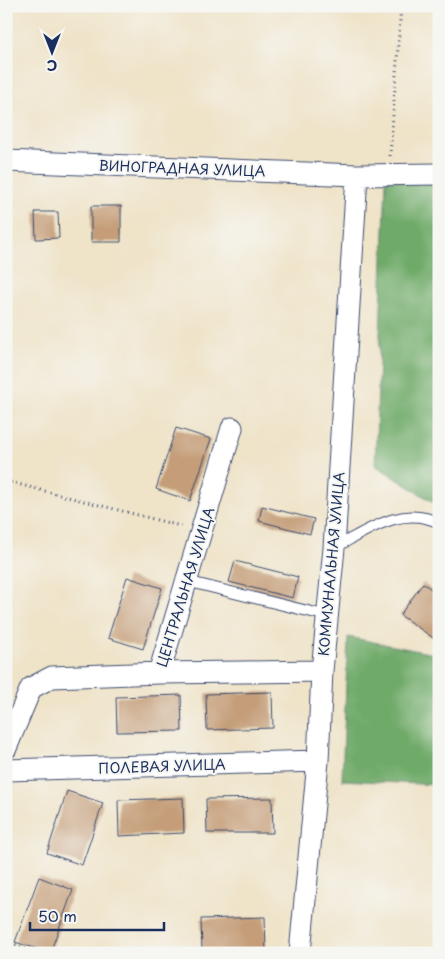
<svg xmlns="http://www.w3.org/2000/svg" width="445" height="959" font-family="'Playpen Sans',sans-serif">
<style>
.forest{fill:#70aa69;stroke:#466c64}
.building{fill:#c59e79}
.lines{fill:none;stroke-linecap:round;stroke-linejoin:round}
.service-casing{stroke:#3b4a6e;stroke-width:12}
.minor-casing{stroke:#3b4a6e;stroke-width:23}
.path{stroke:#3b4a6e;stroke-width:3;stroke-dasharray:1 4;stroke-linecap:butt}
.service{stroke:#fff;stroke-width:10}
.minor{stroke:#fff;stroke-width:21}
.labels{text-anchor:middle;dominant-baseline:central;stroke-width:4;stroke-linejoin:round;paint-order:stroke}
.street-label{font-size:14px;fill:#1b2f5e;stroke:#f6f6f2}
</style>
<rect width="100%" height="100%" fill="#f6f6f2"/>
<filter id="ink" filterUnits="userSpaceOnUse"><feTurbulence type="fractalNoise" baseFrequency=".02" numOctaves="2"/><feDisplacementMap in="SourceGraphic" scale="10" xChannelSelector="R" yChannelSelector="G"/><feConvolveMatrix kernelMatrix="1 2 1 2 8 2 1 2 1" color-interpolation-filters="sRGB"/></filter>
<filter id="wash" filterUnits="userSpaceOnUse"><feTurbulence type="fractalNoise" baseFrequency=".0096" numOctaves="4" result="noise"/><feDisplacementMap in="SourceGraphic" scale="20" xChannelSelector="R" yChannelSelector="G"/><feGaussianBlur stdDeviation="1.12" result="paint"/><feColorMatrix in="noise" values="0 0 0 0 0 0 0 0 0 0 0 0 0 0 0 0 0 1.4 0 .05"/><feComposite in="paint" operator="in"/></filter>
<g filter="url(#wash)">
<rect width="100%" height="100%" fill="#efe3c8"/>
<path class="forest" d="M386 180 439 181V506L375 465Z
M348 637 439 655V785L342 780Z"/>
<g id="blocks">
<path class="building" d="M91 206H121V242H91Z
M35 212H58L59 238 36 239Z
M176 428 211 439 190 501 156 489Z
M262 506 314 519 310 534 259 521Z
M235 561 298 577 293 598 229 582Z
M127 577 162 588 143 649 108 638Z
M423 583 439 595V642L400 615Z
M272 692 273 728 207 730 206 694Z
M181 695 182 731 117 732 116 697Z
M67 791 103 803 82 865 47 853Z
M183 798 184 833 119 836 118 800Z
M272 798 273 833H207L206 799Z
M39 877 73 890 50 953 15 942Z
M265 917 266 952 202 953 201 919Z
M151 949V953H90V951Z"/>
</g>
</g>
<g filter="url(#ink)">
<use href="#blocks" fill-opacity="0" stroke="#3b4a6e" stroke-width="1"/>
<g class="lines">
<defs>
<path id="service" d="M334 548C367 531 402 504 439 523
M186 581 328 616"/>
<path id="minor" d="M6 161 357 175 439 174
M159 673 322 671
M6 748 31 688 52 677 159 673 232 428
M6 770 318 761
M300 953 318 761 322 671 334 548 357 175"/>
</defs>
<use href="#service" class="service-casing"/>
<use href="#minor" class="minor-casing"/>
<path class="path" d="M390 156 401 6
M6 481 184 527
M6 941 38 953"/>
<use href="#service" class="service"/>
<use href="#minor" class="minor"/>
</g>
</g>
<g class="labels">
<g class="street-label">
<text transform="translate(182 168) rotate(2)">ВИНОГРАДНАЯ УЛИЦА</text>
<text transform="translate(331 564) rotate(-85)">КОММУНАЛЬНАЯ УЛИЦА</text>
<text transform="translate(185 587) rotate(-73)">ЦЕНТРАЛЬНАЯ УЛИЦА</text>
<text transform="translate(162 766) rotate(-2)">ПОЛЕВАЯ УЛИЦА</text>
</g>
</g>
<rect width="445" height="959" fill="none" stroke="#f6f6f2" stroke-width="25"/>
<g transform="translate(52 52) rotate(180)" stroke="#f6f6f2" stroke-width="4" paint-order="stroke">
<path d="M0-4L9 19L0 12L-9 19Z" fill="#1b2f5e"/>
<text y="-8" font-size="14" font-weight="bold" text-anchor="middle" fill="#1b2f5e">С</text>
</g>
<path d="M30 922v8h134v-8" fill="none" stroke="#1b2f5e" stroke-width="2.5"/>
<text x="38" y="922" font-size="15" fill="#1b2f5e" stroke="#f6f6f2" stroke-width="4" paint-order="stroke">50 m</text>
</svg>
